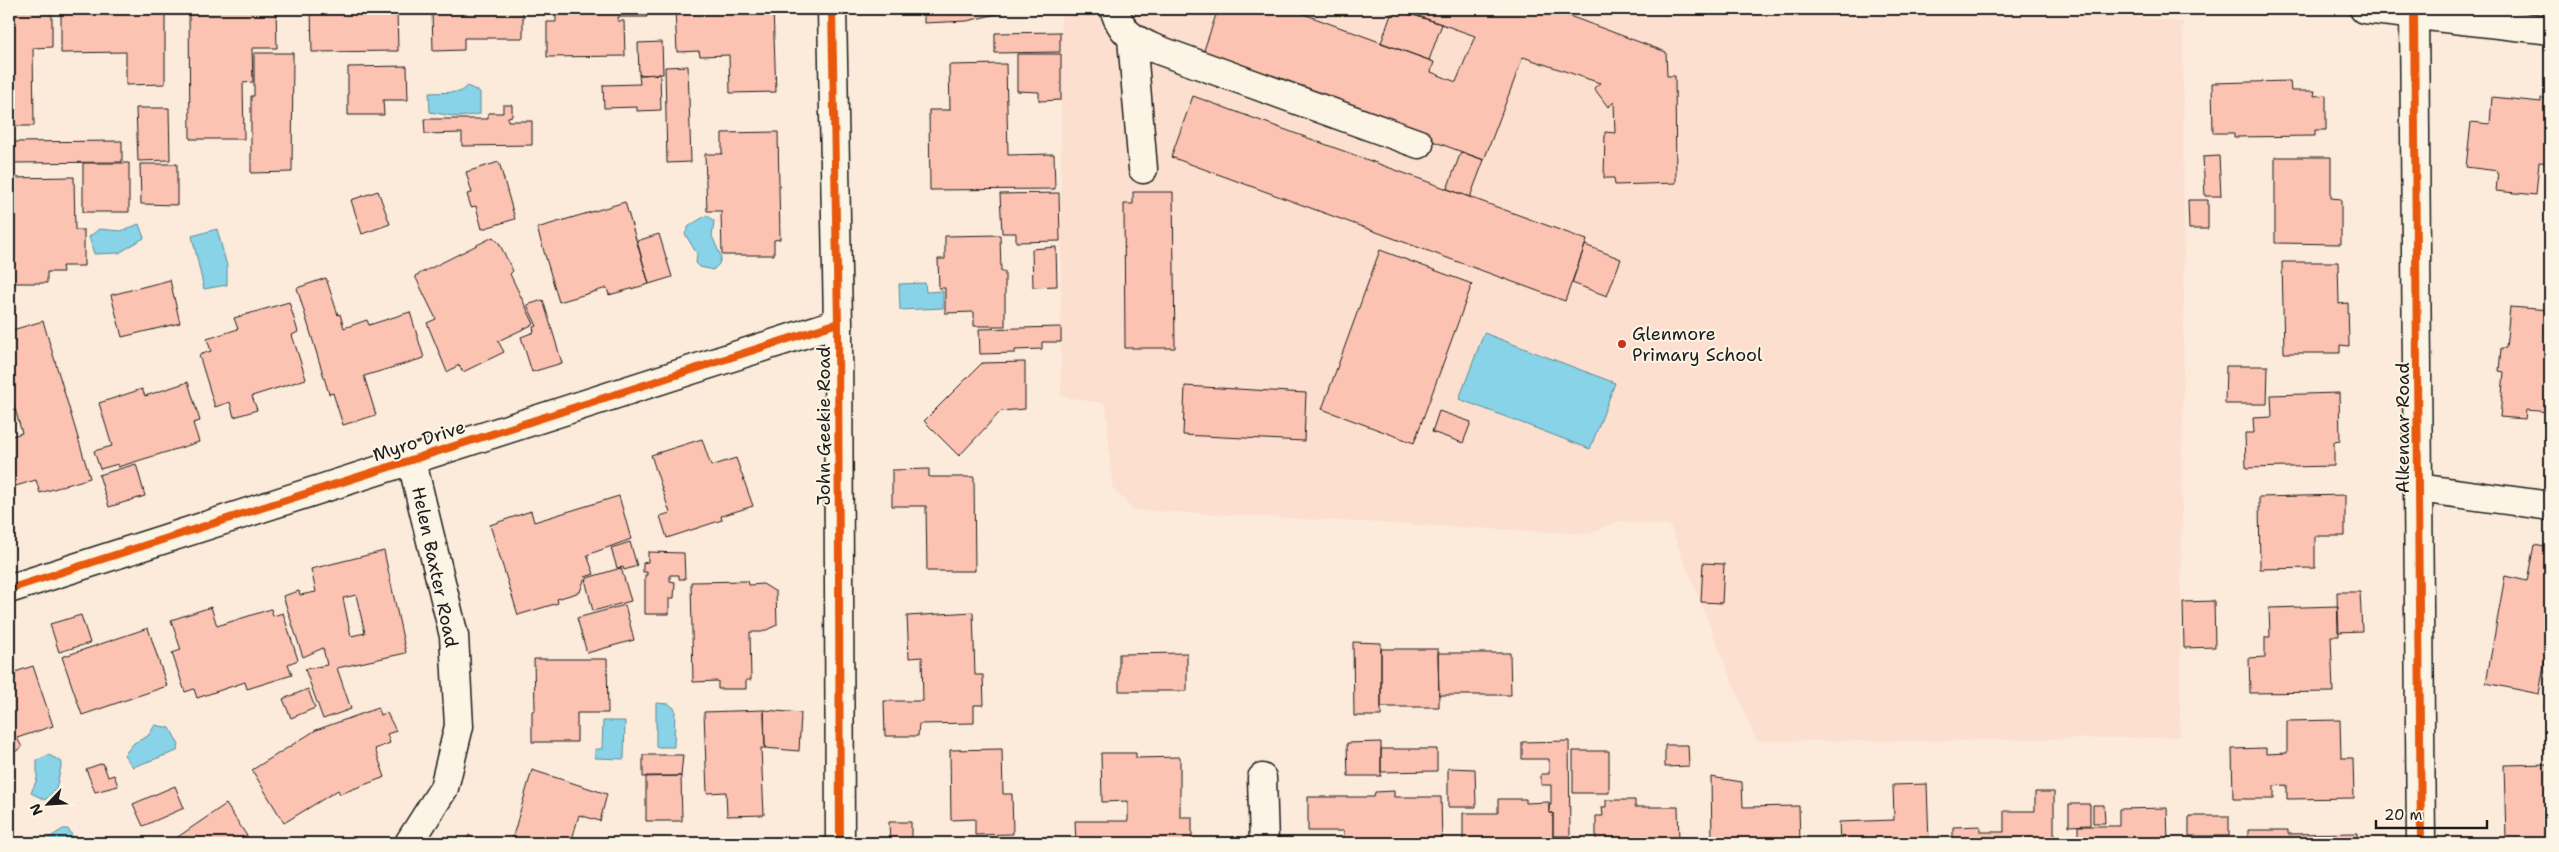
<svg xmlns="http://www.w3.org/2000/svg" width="2559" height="852" font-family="'Shantell Sans',sans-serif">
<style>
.built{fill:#fcdfcf}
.water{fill:#88d3e8;stroke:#5d8a96}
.building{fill:#fcc3b2;stroke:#1c1c1c;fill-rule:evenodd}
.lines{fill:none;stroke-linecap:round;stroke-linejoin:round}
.minor-casing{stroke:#1c1c1c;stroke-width:31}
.minor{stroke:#fcf5e5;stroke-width:28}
.cycleway-casing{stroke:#fcf5e5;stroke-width:11}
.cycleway{stroke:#e8590c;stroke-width:8}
.poi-dot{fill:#c8321e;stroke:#fcf5e5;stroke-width:2}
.labels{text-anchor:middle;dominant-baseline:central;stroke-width:4;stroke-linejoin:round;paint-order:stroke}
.poi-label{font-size:18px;fill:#1c1c1c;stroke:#fcf5e5;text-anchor:start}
.street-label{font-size:18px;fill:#1c1c1c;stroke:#fcf5e5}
</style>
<rect width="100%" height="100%" fill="#fcebdb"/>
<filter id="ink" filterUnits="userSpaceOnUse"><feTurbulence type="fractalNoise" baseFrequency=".02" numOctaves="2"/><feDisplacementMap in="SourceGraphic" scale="10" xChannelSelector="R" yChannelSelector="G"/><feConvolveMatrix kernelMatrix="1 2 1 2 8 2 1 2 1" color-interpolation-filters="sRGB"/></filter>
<g filter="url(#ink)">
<path class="built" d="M1061 9H2059L2183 22 2184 293 2180 737 1937 741H1756L1670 526 1618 521 1590 534 1133 510 1112 487 1106 404 1061 396Z"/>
<path class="water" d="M467 86 480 92V114L458 117 430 112 429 93 460 92Z
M707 215 714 221 712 236 721 257 719 264 713 270 700 267 696 263 697 254 685 234 689 226Z
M139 224 144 238 119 253 94 254 89 237 99 229 121 231Z
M217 229 227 266V285L204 289 192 236Z
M925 283 926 292 943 291V308L900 310 899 284Z
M1484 333 1615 383 1590 449 1459 399Z
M656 703 669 704 675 709 674 747H656Z
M603 721H625L624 759 595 758V749H602Z
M155 725 170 728 179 745 177 751 133 767 124 755 134 743 148 736Z
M49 755 62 762 56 789 45 800 31 793 37 779V760Z
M63 829H68L77 843H41Z"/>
<path class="building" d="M9 9H52V47L33 48 34 126H9Z
M61 9H165V84L126 85V52L61 53Z
M189 9H276L277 48H252L253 82 243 83 244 139H190Z
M311 9H397L398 51 312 52Z
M432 9H523V38H464V50L433 51Z
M556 9H647V17H618V21H624L625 56 547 57V22H556Z
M675 9H773L776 92 730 93 729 55 700 56 699 51 677 52Z
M924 9H1004H1001V13L967 21 924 23Z
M1218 9H1290L1434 62 1431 72 1456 82 1475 36 1399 9H1566L1564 14 1666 52 1667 76H1675L1676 183 1615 185 1614 178H1604L1605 132 1615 133 1614 102 1608 107 1594 88 1600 83 1523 57 1484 160 1202 56Z
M1393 9 1442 24 1429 60 1381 43Z
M1060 32V52L995 53V33Z
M662 42 663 74 639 75 638 43Z
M254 53H293L292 172 251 173V96H254Z
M1017 54H1061V100L1039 101V92L1017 91Z
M1006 64 1008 155 1054 154 1055 189 930 190 929 110H950L949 65Z
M407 66 408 100H383L384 115H348V67Z
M688 66 691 162 667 163 665 67Z
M660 74 661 110 637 111V107L604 108 603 85 640 84 639 75Z
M2290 81 2291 91H2315L2314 96 2326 95V130H2315V136L2234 137V133H2213L2212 83Z
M1193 96 1587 240 1565 301 1171 157Z
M2492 97 2541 102V98L2550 99V163L2539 162 2536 195 2496 191 2498 171 2466 167 2471 122 2490 124Z
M503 105H512V116L508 117V121H532V145L462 146V133L425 134 424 119H488V113H503Z
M136 108H169L170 160 138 161Z
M778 132 780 239 774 240V255H722L721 211H707L705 154H722V133Z
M122 141V162L9 163V142Z
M1461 152 1484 160 1470 197 1447 189Z
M2219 156 2221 196H2205L2203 157Z
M2275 157H2331V198L2341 199V244L2275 243Z
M499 162 515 219 482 229 476 206 471 207 467 194 472 193 466 172Z
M83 163H129V212H83Z
M140 164H177V205L141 204Z
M74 177 75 230H84V266H62L63 272H47V283H9V178Z
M378 191 390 224 362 234 351 200Z
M1133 192H1173L1175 348H1125L1124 204H1133Z
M1059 193 1060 241 1016 242V233H1002L1000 194Z
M2188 200H2208V229H2189Z
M625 202 649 284 609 295 607 288 559 302 537 228Z
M659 234 672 277 649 284 637 241Z
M1000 235 1001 272H1005V326H974V312L945 313V288H939L938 259H945V236Z
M493 237 499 243 513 271 510 274 534 324 498 341 504 352 463 372 459 365 447 372 427 323 436 319 415 276Z
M1585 245 1621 259 1607 296 1572 283Z
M1056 247 1057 286 1033 287 1032 249Z
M1380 250 1472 284 1414 443 1322 409Z
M2282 262H2338L2339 304 2348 303 2349 346 2340 345V353H2284Z
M326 278 338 315 340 314 344 328 367 320 369 325 410 312 424 358 364 376 376 415 343 425 333 393 329 394 297 288Z
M170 280 180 323 122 337 111 295Z
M543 300 562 363 532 372 521 337 534 332 533 327 537 326 527 305Z
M289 302 298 332 292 335 306 379 252 396 257 410 234 417 230 402 215 407 199 355 211 351 207 339 238 329 234 318Z
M2510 307 2550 310V412L2526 410 2525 419 2500 417 2504 372 2499 371 2501 348H2506Z
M43 321 90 478 40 493 36 480 9 488V437L22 433 9 388V331Z
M1061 327V342H1042V349L1015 350V353L980 354 979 329Z
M1025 362V409L1001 411 959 456 924 421 982 363Z
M2226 366H2268L2267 404H2225Z
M188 382 200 421 193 423 199 442 118 467V464L100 469 94 451 112 446 99 403 142 389 145 396Z
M1185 386 1306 393 1304 441 1183 435Z
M2339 393 2340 441 2334 442V466L2246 468 2245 433H2254L2253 418 2272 417 2271 395Z
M1439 411 1471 422 1463 443 1432 432Z
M702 439 711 466 736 458 753 506 721 516 722 520 667 538 660 516 670 513 651 455Z
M136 464 145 496 109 507 99 475Z
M929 469V477H974L975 571H927L926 506H892V470Z
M2345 495V536H2315V568L2260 569 2259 497Z
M619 496 631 539 587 555 594 574 585 577 580 592 557 599 558 603 518 615 490 525 531 511 534 522Z
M630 542 637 566 624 570 623 567 617 568 611 548Z
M2534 545 2550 548V631L2539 694 2486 683 2505 576 2527 581Z
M384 551 406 653 337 668 351 709 323 719 305 669 327 665 323 648 303 657 283 596 299 591 300 595 316 592 311 569ZM356 595 365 633 351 636 343 598Z
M648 552 684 553 685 579H679V575H670V581L675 582 674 598H669V614H645V575H647V572H643V563L648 562Z
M1703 563 1724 564 1722 603 1701 602Z
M621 568 631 601 593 611 586 583 587 578Z
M748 581 749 585 763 584 776 592 777 625 762 632H750L751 680H746V689H718V681L693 682 691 582Z
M2337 592H2360L2362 631 2338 632Z
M2214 601 2215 647 2184 648 2183 602Z
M625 605 634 640 587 653 577 618Z
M2338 606 2339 636H2331L2333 692 2250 693 2249 658 2265 657V637H2270L2269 608Z
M211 607 217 626 271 609 273 616 283 613 298 660 288 664 292 675 247 689 245 682 197 698 194 689 185 692 172 653 181 650 171 620Z
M973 612 975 675H983L984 705H974V723L919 724 918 736H885L884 701H923L922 657 909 658 907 616Z
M81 615 90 643 59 652 50 624Z
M148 628 167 686 82 715 62 657Z
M1353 642 1381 643V716H1354Z
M1381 649H1438L1439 707H1381Z
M1187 653V691H1119V654Z
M1438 653H1510L1511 695H1439Z
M534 659H607L608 713H577V742H532V711L535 710Z
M33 666 53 726 17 738 22 747 9 756V674Z
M308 689 315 708 291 718 283 699Z
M378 708 380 715 387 713 396 731 387 734 390 743 375 749 385 777 340 794 338 790 284 823 252 770 316 730Z
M764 710 765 748H761L764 815 727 816 726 792 707 793 704 712Z
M764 710 801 713 799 751 765 748Z
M2340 720 2341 758H2353L2354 798 2287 799V785L2274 786V799H2233L2232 749 2266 748V754L2287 753V721Z
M1569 741 1570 836H1553V813H1549V805H1551V785H1541V774H1549V759H1522V742Z
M1381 742V776H1348L1347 743Z
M1665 745H1688L1689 766 1665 767Z
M1002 749 1003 794H1012L1013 834 975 835V819L951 820 950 750Z
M1381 749H1437V771L1381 772Z
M1573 751H1609V793H1573Z
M1101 753H1136V758L1180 757V817H1192V843H1076L1075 821H1128V801L1102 802Z
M643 755H683L681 776 643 777Z
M103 763 108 777 114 775 118 786 95 792 86 769Z
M2550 764V843H2468V840L2506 839 2504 765Z
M1448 768 1475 769 1476 807H1448Z
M532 770 607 794 600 821 579 815 571 843H511Z
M646 776H681L682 821H646Z
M1711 777 1742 782 1743 807 1799 806 1800 843H1712Z
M1927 784 1929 843H1840L1839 822 1894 820 1893 785Z
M175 786 184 808 143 826 133 804Z
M1394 791V797H1441L1442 843H1344V831H1308V797H1374L1375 792Z
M2035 792H2054V843H1953V827L1980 826V832H2004V811H2035Z
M1498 799H1526V803L1549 802V813H1553V843H1463V813H1498Z
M1606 800H1635V807H1678L1679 843H1596V816H1603L1602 807H1606Z
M226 804 249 839 243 843H169Z
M2069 804H2090V825L2069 826Z
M2093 805H2104L2105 823H2093Z
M2167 808 2168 843H2078V826H2119V809Z
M2189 816H2229V836H2189Z
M889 822H911V843H890Z
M2248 830H2288V834L2357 833V843H2248Z
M469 835 480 843H464Z"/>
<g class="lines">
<defs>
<path id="minor" d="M832 9 838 323 840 843
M1114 9C1122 33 1131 38 1153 48L1419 144
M2364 9 2550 30
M2414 13 2421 843
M1132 38 1143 169
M2418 488 2550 506
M9 589 838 323
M1262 778 1264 843
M409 843 444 788 459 726 454 636 411 458"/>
</defs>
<use href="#minor" class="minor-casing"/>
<use href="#minor" class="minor"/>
<defs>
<path id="cycleway" d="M832 9 838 323 840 843
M2414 13 2421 843
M9 589 838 323"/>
</defs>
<use href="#cycleway" class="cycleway-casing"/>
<use href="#cycleway" class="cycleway"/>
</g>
</g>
<circle class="poi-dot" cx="1622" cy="344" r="5"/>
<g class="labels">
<g class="poi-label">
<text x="1632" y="334">Glenmore<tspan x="1632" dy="21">Primary School</tspan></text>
</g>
<g class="street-label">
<text transform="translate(824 426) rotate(-90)">John Geekie Road</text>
<text transform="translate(2403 428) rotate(-90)">Alkenaar Road</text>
<text transform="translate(419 441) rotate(-18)">Myro Drive</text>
<text transform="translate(435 567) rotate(78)">Helen Baxter Road</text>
</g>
</g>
<rect width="2559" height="852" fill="none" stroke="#fcf5e5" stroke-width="30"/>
<rect x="15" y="15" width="2529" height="822" fill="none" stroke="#1c1c1c" stroke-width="2" filter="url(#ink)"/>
<g transform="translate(48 804) rotate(245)" stroke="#fcf5e5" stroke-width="4" paint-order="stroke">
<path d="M0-4L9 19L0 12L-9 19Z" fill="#1c1c1c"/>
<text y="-8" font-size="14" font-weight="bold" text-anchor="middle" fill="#1c1c1c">N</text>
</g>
<path d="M2376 820v8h111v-8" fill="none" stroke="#1c1c1c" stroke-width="2.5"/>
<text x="2384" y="820" font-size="15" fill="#1c1c1c" stroke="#fcf5e5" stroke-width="4" paint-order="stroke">20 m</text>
</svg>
